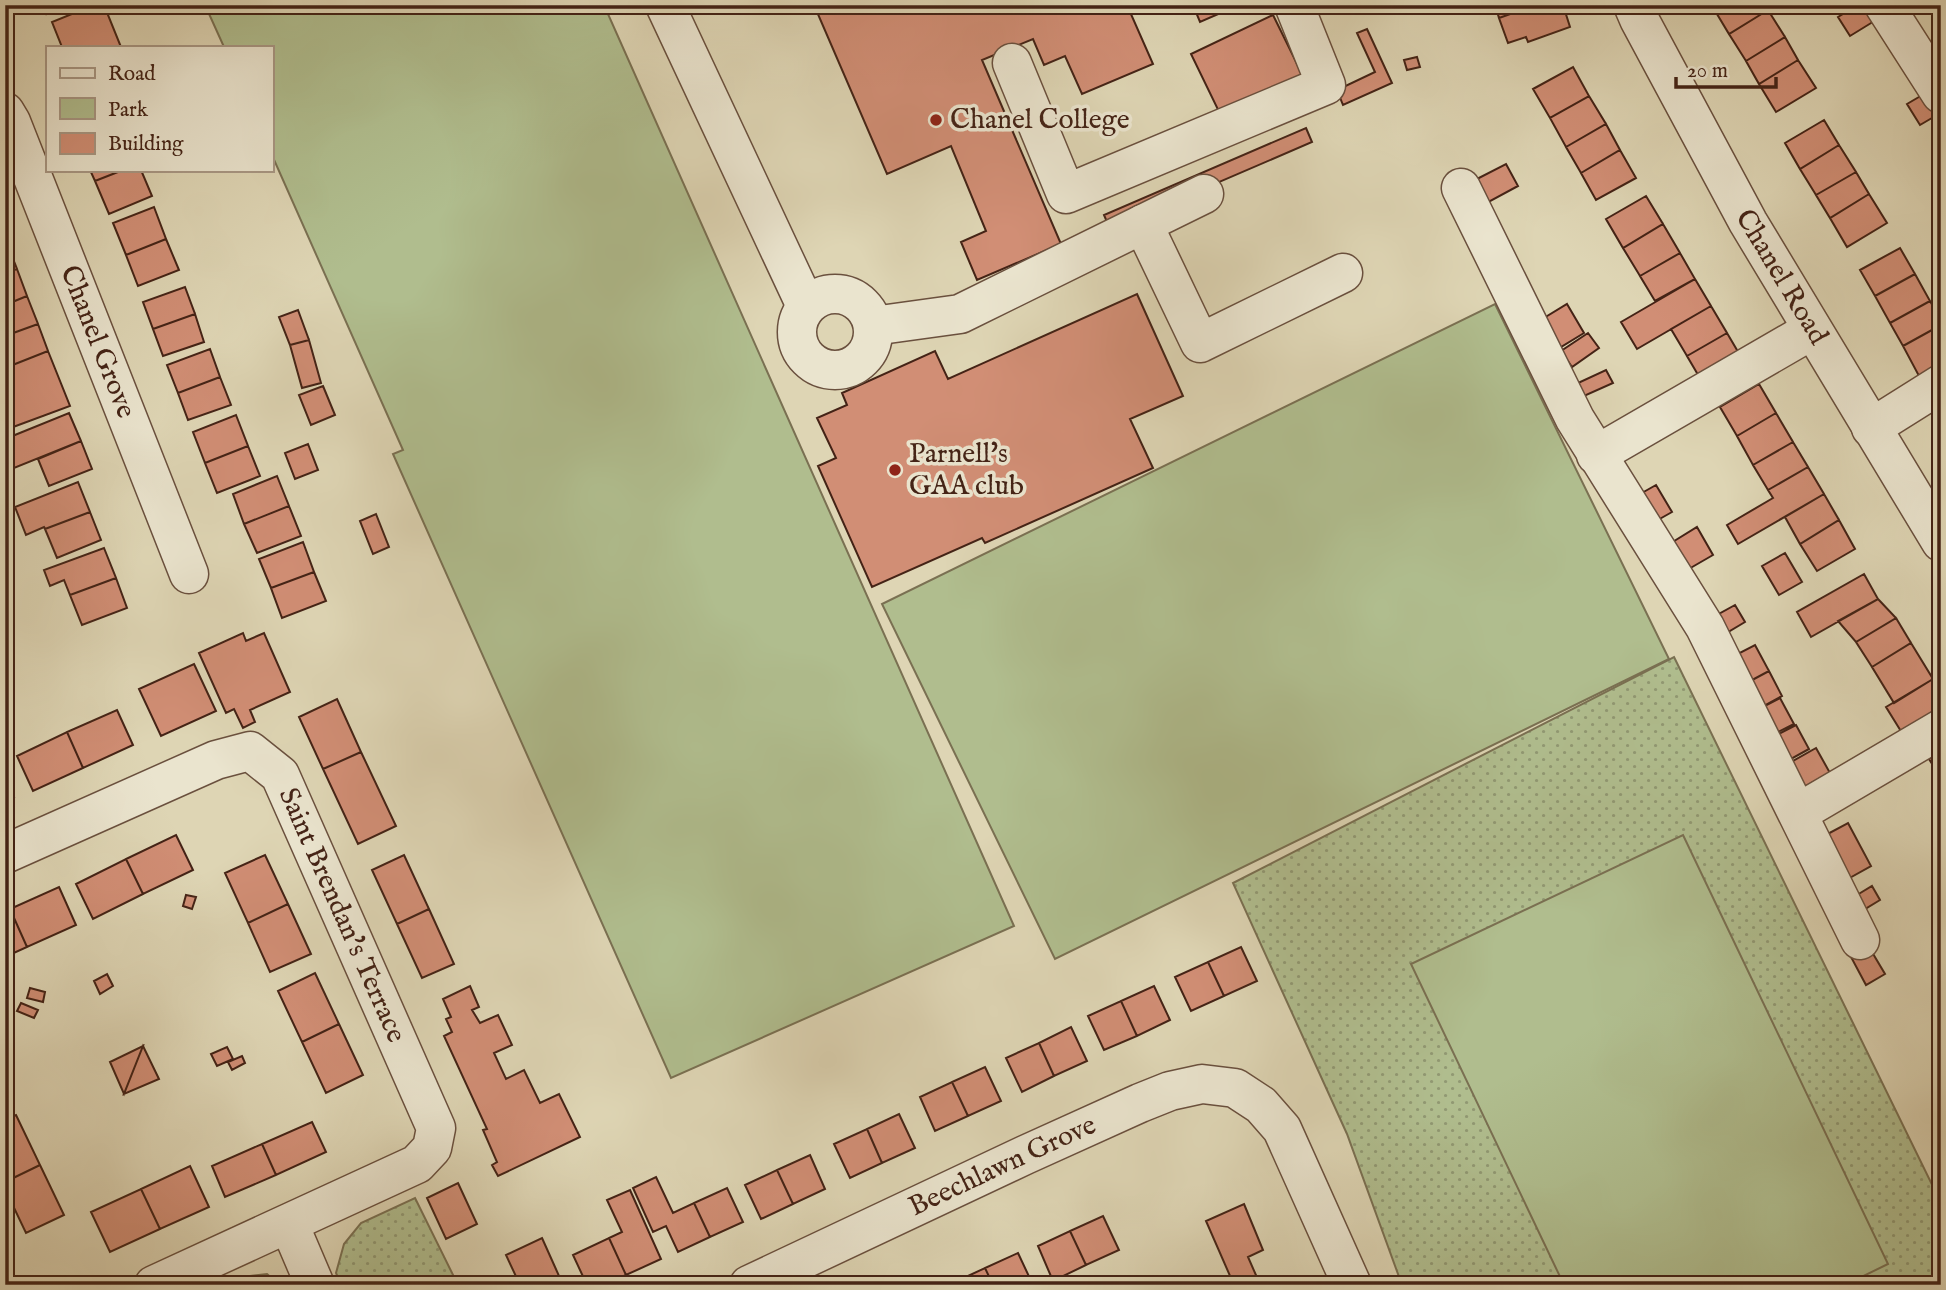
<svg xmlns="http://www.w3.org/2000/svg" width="1946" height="1290" font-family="'IM FELL English',serif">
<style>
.grass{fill:url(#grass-dots);stroke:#7a7052;stroke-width:2}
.green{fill:#b0bd8e;stroke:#7a7052;stroke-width:2}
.building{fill:#d18e75;stroke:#442316;stroke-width:2}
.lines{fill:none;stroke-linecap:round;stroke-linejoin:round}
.minor-casing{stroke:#6a503e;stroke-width:41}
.minor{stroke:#eae4ce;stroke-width:38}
.poi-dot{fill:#8f2418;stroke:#eae4ce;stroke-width:2.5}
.labels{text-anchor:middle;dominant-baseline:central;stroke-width:7;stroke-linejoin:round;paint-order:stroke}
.poi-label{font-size:28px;fill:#442316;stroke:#eae4ce;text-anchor:start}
.street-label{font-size:28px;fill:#442316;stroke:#eae4ce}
</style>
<defs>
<pattern id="grass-dots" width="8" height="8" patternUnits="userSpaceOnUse" patternTransform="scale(1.75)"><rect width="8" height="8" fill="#b0bd8e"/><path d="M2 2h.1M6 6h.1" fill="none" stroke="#919973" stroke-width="1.8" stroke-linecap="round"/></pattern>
</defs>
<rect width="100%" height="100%" fill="#ded5b4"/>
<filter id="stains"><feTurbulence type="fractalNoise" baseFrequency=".00286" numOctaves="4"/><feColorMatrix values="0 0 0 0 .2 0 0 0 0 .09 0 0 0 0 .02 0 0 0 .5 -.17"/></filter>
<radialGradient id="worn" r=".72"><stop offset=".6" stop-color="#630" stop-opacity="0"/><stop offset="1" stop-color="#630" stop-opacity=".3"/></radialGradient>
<path class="grass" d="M1674 657 1941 1203V1285H1402L1347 1134 1233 883Z
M415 1198 458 1285H341L336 1273 344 1244 361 1223Z
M267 1274 279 1285H216L234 1278Z"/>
<path class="green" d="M205 5H604L1014 926 671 1078 393 454 403 450 271 153V47H224Z
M1495 304 1669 659 1055 959 882 604Z
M1683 835 1888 1264 1845 1285H1564L1411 964Z"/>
<path class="building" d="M36 5H54L46 14Z
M94 5H104L121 47H62L52 22Z
M814 5H948L950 10 960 5H1127L1153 64 1082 94 1065 56 1044 65 1033 39 982 60 1061 244 977 280 961 242 986 231 951 146 887 174Z
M1193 5H1239L1200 22Z
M1495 5H1536L1499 18Z
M1536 5H1563L1570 27 1528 42 1526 37 1508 43 1499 18Z
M1720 5H1765L1768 10 1729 34 1714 9Z
M1858 5H1868L1876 20 1850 36 1838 17Z
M1768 10 1785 37 1746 61 1729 34Z
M1273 15 1306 82 1224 122 1191 54Z
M1367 29 1392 83 1343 105 1337 90 1375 72 1357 33Z
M1785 37 1798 60 1759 84 1746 61Z
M1417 57 1420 67 1407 70 1404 60Z
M1798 60 1816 88 1776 112 1759 84Z
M1573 67 1589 96 1550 118 1533 89Z
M1924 94 1937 115 1920 125 1907 104Z
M1589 96 1606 124 1566 147 1550 118Z
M1824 120 1839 145 1800 169 1785 143Z
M1606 124 1620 150 1581 173 1566 147Z
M1306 128 1312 142 1110 229 1104 215Z
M1839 145 1856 172 1816 195 1800 169Z
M1620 150 1636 178 1596 200 1581 173Z
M1506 164 1518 186 1483 205 1471 182Z
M90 170H123L95 181Z
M123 170H141L152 196 109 214 95 181Z
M1856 172 1869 194 1830 218 1816 195Z
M1869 194 1887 223 1847 247 1830 218Z
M1646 196 1663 224 1623 248 1606 219Z
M154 207 166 239 126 255 113 223Z
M1663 224 1680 253 1640 276 1623 248Z
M166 239 179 270 138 286 126 255Z
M6 241 17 269 5 273V242Z
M1900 248 1915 274 1875 296 1860 270Z
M1680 253 1695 279 1655 301 1640 276Z
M17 269 27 296 5 305V273Z
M1915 274 1930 301 1890 323 1875 296Z
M1695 279 1711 306 1637 349 1621 322Z
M185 287 195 314 153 329 143 302Z
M1137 294 1183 396 1130 419 1153 468 985 543 982 538 872 587 818 466 836 458 817 418 847 405 842 393 935 351 948 379Z
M27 296 38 324 5 336V305Z
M1930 301 1941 320V325L1903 346 1890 323Z
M1567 304 1584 333 1556 350 1539 321Z
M1711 306 1727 333 1687 356 1671 329Z
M298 310 309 340 290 345 279 317Z
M195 314 204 342 163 356 153 329Z
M38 324 48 351 5 368V336Z
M1941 325V364L1919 376 1903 346Z
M1588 333 1599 348 1572 367 1561 351Z
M1727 333 1744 362 1704 385 1687 356Z
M309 340 321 383 302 388 290 345Z
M210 349 220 377 178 393 167 365Z
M48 351 70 406 5 430V383L8 382 5 375V368Z
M1606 370 1613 383 1584 396 1578 383Z
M220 377 231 405 188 420 178 393Z
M1759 384 1776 413 1737 436 1720 407Z
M323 386 335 415 311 425 299 395Z
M69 413 81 441 14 468 5 445V439Z
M1776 413 1793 442 1753 465 1737 436Z
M236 415 248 446 205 463 193 432Z
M81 441 92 469 49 486 38 459Z
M1793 442 1808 467 1768 490 1753 465Z
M308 444 318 470 295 479 285 453Z
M248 446 260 476 217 493 205 463Z
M1808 467 1824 494 1738 544 1727 525 1773 498 1768 490Z
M277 476 289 506 244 524 233 494Z
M78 482 90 512 45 529 44 527 26 535 15 507Z
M1656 485 1672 512 1649 525 1633 498Z
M1824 494 1839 520 1800 544 1785 517Z
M289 506 301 536 257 553 244 524Z
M90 512 101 540 57 558 45 529Z
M376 514 389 547 373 554 360 521Z
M1839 520 1855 549 1817 571 1800 544Z
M1697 527 1713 555 1687 570 1671 543Z
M303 542 314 572 271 588 259 559Z
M104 548 116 578 70 595 64 580 50 586 44 570Z
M1785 553 1802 582 1779 595 1762 566Z
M314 572 326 601 282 618 271 588Z
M1864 574 1878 599 1811 637 1797 612Z
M116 578 127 608 82 625 70 595Z
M1878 599 1896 618 1856 642 1838 621Z
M1735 605 1745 622 1718 638 1708 620Z
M1896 618 1911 643 1872 667 1856 642Z
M243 633 246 641 264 633 290 692 250 710 255 722 243 728 234 709 226 713 199 653Z
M1911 643 1933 679 1894 703 1872 667Z
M1755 645 1769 671 1741 686 1728 659Z
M194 664 216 711 161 736 139 689Z
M1769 671 1782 696 1753 712 1739 687Z
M1933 679 1941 692V721L1907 741 1886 707Z
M1780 698 1794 724 1766 738 1753 712Z
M337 699 361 752 323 769 299 717Z
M117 710 133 745 83 768 67 732Z
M1796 725 1809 749 1780 765 1767 740Z
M67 732 83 768 33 791 17 756Z
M1816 748 1830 773 1797 791 1784 766Z
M361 752 396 826 358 844 323 769Z
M1941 752V778L1929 759Z
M5 776 14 797 5 801Z
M1848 823 1871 866 1846 880 1822 837Z
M176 835 193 870 143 894 126 859Z
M265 855 288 904 248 923 225 873Z
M404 855 429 909 397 924 372 870Z
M126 859 143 894 93 919 76 884Z
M1872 886 1880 900 1865 909 1857 895Z
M59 887 76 925 27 947 10 909Z
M186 895 196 897 192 909 183 906Z
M288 904 311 954 270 972 248 923Z
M10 909 27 947 5 957V911Z
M429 909 454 964 422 978 397 924Z
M1241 947 1257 981 1224 996 1208 962Z
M1869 947 1885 974 1866 985 1851 957Z
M1208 962 1224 996 1191 1011 1175 977Z
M315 973 339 1024 302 1042 278 991Z
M107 974 113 986 100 994 94 981Z
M470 986 479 1007 472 1010 480 1023 498 1015 512 1045 494 1053 506 1079 524 1070 540 1103 559 1094 580 1137 498 1176 492 1165 497 1162 483 1130 487 1129 444 1036 452 1032 446 1019 451 1017 443 999Z
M1154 986 1170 1020 1137 1036 1121 1001Z
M30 988 45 992 43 1002 27 998Z
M1121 1001 1137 1036 1104 1050 1088 1016Z
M21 1003 38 1010 34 1018 17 1011Z
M339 1024 363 1075 326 1093 302 1042Z
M1071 1027 1087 1061 1054 1076 1039 1043Z
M1039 1043 1054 1076 1022 1092 1006 1058Z
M143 1046 124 1094 110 1062Z
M143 1046 159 1079 124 1094Z
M227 1047 233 1059 217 1066 211 1054Z
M242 1056 245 1063 232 1070 228 1062Z
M985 1067 1001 1101 968 1116 952 1082Z
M952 1082 968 1116 935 1131 920 1097Z
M899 1114 915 1148 882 1163 867 1129Z
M16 1115 40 1165 5 1182V1120Z
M312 1122 326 1152 276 1175 262 1144Z
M867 1129 882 1163 850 1178 834 1144Z
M262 1144 276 1175 225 1197 212 1166Z
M810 1155 825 1189 793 1204 777 1170Z
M40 1165 64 1215 26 1233 5 1189V1182Z
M190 1166 209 1207 160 1229 141 1189Z
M777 1170 793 1204 761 1219 745 1185Z
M656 1177 673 1213 694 1203 710 1237 678 1252 666 1226 653 1232 633 1188Z
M458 1183 477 1224 446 1239 427 1198Z
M727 1188 743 1222 710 1237 694 1203Z
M141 1189 160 1229 110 1252 91 1212Z
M630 1190 661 1259 626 1275 609 1238 622 1232 607 1200Z
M1244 1204 1263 1250 1248 1257 1259 1282 1253 1285H1234L1206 1221Z
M1103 1216 1119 1250 1086 1265 1070 1231Z
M1070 1231 1086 1265 1053 1281 1038 1246Z
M542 1238 555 1267 563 1285H520L506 1255Z
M609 1238 626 1275 605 1285H587L573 1255Z
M1018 1253 1033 1285H993L985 1268Z
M985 1268 993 1285H953V1283Z"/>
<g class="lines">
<defs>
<g id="minor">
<path d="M665 5 806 306"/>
<path id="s1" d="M1633 5 1639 19 1748 222 1941 542"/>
<path d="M1884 5 1941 94"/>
<path d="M1012 63 1066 194 1326 85 1294 5"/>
<path id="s2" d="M5 112 11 122 189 574"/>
<path d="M1461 188 1575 419 1705 627 1860 940"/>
<path d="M1143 224 1200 343 1343 273"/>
<circle cx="835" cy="332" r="38"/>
<path d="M873 326 960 314 1204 194"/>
<path d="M1871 428 1941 384"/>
<path d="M1596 455 1812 330"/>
<path d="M1798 813 1941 729"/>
<path id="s3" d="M5 854 216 760 250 751 280 775 436 1128 432 1148 417 1164 154 1285"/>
<path d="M289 1224 315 1285"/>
<path id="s4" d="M749 1285 1025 1155 1140 1103 1170 1091 1202 1084 1235 1088 1261 1105 1282 1129 1352 1285"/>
</g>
</defs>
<use href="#minor" class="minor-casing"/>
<use href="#minor" class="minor"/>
</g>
<g class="poi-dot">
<circle cx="936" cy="120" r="7"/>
<circle cx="895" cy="470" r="7"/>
</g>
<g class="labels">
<g class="poi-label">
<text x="950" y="120">Chanel College</text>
<text x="909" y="454">Parnell's<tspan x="909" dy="32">GAA club</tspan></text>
</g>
<g class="street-label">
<text stroke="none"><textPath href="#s1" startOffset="310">Chanel Road</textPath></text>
<text stroke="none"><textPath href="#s2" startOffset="248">Chanel Grove</textPath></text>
<text stroke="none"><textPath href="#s3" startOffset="458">Saint Brendan's Terrace</textPath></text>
<text stroke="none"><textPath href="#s4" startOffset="280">Beechlawn Grove</textPath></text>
</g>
</g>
<rect width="1946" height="1290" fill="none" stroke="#ded5b4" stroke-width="28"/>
<rect x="7" y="7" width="1932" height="1276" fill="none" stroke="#442316" stroke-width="3.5"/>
<rect x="14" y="14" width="1918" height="1262" fill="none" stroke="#442316" stroke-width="2"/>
<rect x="46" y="46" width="228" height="126" fill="#eae4ce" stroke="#a89784" stroke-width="2"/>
<rect x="60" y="68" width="35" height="10" fill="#eae4ce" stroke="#a89784" stroke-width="2"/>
<text x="108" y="80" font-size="21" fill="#442316">Road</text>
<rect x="60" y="98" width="35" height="21" fill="#b0bd8e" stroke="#a89784" stroke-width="2"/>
<text x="108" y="116" font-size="21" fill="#442316">Park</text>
<rect x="60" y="133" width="35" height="21" fill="#d18e75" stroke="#a89784" stroke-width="2"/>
<text x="108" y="150" font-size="21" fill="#442316">Building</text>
<path d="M1676 77v10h100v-10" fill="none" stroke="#442316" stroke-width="3.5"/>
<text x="1687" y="77" font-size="21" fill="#442316" stroke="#eae4ce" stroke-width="5" paint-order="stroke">20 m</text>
<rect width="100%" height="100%" filter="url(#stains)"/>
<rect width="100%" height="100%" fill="url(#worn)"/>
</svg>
